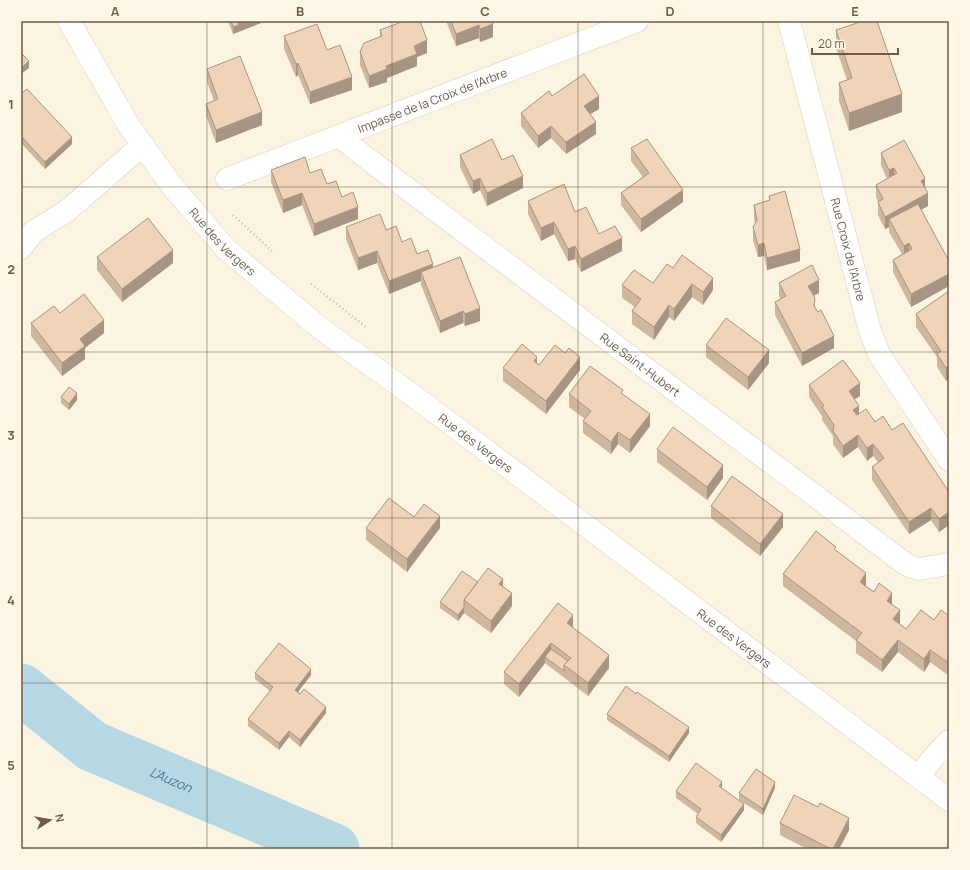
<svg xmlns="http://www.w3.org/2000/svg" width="970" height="870" font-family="Manrope,sans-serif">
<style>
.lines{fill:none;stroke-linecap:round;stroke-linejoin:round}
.river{stroke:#b6d8e4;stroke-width:51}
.minor-casing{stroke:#dfd0bd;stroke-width:23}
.secondary-casing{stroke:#e4d2bb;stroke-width:23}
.path{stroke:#d4b89c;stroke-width:2.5;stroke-dasharray:1 3;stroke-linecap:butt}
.minor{stroke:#fff;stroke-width:22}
.secondary{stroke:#fff;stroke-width:22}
.wall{fill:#ceb69f}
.shaded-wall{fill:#a89482}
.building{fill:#f0d4b9;stroke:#a89482}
.grid{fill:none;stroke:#715b48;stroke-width:1;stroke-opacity:0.55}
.labels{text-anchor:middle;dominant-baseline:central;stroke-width:4;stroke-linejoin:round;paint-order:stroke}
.street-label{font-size:12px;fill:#715b48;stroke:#fff7e6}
.water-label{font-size:13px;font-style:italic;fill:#46788a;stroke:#fff7e6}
.neatline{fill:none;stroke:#715b48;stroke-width:1.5}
.grid-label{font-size:13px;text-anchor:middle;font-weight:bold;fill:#715b48}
</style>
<rect width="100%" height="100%" fill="#fbf4e0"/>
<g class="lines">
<path class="river" id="s1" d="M21 689 92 746 334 849"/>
<defs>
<g id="minor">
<path id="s2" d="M789 21 870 331 879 354 949 460"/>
<path id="s3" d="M339 136 364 156 904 563 912 567 919 569 949 564"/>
<path id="s4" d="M227 179 637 21"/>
<path d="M21 248 33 232 67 211 131 155 144 146"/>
<path d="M918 777 933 758 949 741"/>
</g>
<g id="secondary">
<path id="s5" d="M69 21 129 126 172 186 226 249 320 328 430 408 949 800"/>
</g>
</defs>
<use href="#minor" class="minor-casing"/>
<use href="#secondary" class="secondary-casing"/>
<path class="path" d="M233 215 273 252
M311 284 367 328"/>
<use href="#minor" class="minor"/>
<use href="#secondary" class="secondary"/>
</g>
<path class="wall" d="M228 21H261V23L233 34Z
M399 21H420L427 53 417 57V66L387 78V82L369 88 360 65V52L380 37V30L400 23Z
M446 21H492L493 37 480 42 479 38 456 46Z
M836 30 902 112 849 131 839 101V83L847 80 836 48Z
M284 36 327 50 352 90 310 104 298 75 296 77 284 49Z
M207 69 262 125 216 143 206 116V104L214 101 207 82Z
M21 94 72 144 45 169 21 143Z
M552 96 599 109 590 114 596 134 566 154 551 138 538 148 521 126V113Z
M631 148 683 202 641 232 621 205V193L643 177 631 161Z
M881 153 925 188 928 206 921 210 949 261V286L911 307 893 272V260L902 254 889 232V227L885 229 878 215V202L876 197V185L887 179 881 165Z
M460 155 502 160 523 188 487 206 480 190 473 194 460 167Z
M271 170 310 173 327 184 342 197 358 219 314 236 302 205 283 213 271 182Z
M769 196 800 261 767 270 764 256 758 257 753 240V227L755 224 754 217V205L769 200Z
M528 201 575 212 599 234 622 251 581 272 575 259 568 261 554 234 541 241 528 214Z
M346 227 386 230 402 242 433 268 480 321 465 326 463 323 440 333 421 285V281L389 294 377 263 358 270 346 239Z
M97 257 173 263 122 302 97 270Z
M673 268 713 290 703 305 692 297 674 321 669 317 654 340 632 324V311L635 307 622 298V285L653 283Z
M779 283 819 293 814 296 815 306 834 348 802 366 775 315V302L780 299 779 296Z
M949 291 946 381 937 367V357L916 327V314Z
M60 313 104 333 85 348V359L62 376 31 336V323Z
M706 345 769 363 748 390 706 357Z
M537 364 539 365 580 370 546 414 503 381V368Z
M809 385 860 396 854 399 859 414 892 430 949 492V525L939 532 931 520 909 534 872 480V467L878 462 873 456 867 461 858 447 843 458 833 444V436L822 420V416L809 397Z
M569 394H623L650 426 630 453 618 444 611 454 583 433V421L585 419 569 407Z
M61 397 77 400 69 410 61 403Z
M657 449 723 478 707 500 657 462Z
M711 506 783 527 760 556 711 518Z
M414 517 440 528 407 572 366 540V528Z
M836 551 866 586 892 605 900 623H899L906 629 934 620 949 616V676L930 662 924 672 898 652 882 672 856 653V641L783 586V574Z
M478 582 503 587 512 606 491 633 464 613 458 621 440 608V602Z
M573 628 609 668 588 696 545 663 519 697 504 684V672Z
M255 673 311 675 298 692 326 713 300 747 289 737 279 750 248 726V719L270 691 255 679Z
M636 694 689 733 669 762 607 720V714Z
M722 788 744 810 721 842 696 823V817L698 814 676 798V791Z
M775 788 763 815 739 800V793Z
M780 823 849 830 839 849H807L780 835Z"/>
<path class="shaded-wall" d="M239 21H261V23L233 34V27L239 25Z
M493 24V37L480 42V29Z
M479 25V38L456 46V34Z
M427 40V53L417 57V66L387 78V82L369 88V76L386 66 414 46Z
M29 61V68L21 74V68Z
M298 63V75L296 77V64Z
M352 77V90L310 104V92Z
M902 94V112L849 131V113Z
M599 96V109L584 118V106Z
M262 112V125L216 143V130Z
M596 122V134L566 154V142Z
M551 126V138L538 148V136Z
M72 137V144L45 169V162Z
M894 168V180L889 182V170Z
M523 176V188L487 206V193Z
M480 178V190L473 194V181Z
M925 178V191L921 181Z
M683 190V202L641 232V219Z
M302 193V205L283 213V200Z
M928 193V206L893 225 889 219V227L885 229V217Z
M358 207V219L314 236V224Z
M554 222V234L541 241V228Z
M622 238V251L581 272V259Z
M764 243V256L758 257V245Z
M909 243V256L904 259V246Z
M575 246V259L568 261V249Z
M800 249V261L767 270V258Z
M173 250V263L122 302V289Z
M377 251V263L358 270V258Z
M433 264V277L421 272V281L389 294V281Z
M949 274V286L911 307V294Z
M713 278V290L703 305V292Z
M819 280V293L808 298V286Z
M692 284V297L674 321V309Z
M669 305V317L654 340V327Z
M480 308V321L465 326V314Z
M463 311V323L440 333V321Z
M104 320V333L85 348V359L62 376V363L80 339Z
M834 336V348L802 366V353Z
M769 350V363L748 390V377Z
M537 357V369L534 361Z
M580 357V370L546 414V401Z
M949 366V379L946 381V368Z
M860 383V396L849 403V391Z
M77 393V400L69 410V404Z
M859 406V418L853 410Z
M650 414V426L630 453V440Z
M618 432V444L611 454V442Z
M858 435V447L843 458V446Z
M873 444V456L867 461V448Z
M723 465V478L707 500V487Z
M931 508V520L909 534V522Z
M949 512V525L939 532V519Z
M783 514V527L760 556V544Z
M440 516V528L407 572V559Z
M866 573V586L860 595V582Z
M503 579V591L499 584Z
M512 593V606L491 633V621Z
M892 593V605L887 601Z
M464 607V613L458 621V615Z
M900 610V623L893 631V619Z
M573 615V628L567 623Z
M898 640V652L882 672V660Z
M551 643V655L545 657V663L519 697V684Z
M930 650V662L924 672V659Z
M609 655V668L588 696V683Z
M311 669V675L295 696V690Z
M326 707V713L300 747V740Z
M689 727V733L669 762V756Z
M289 731V737L279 750V743Z
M722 782V788L719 786Z
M775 782V788L763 815V809Z
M744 804V810L721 842V835Z
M849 818V830L839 849H833Z"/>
<path class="building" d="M231 21H237L239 25 233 27Z
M404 21H420L427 40 414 46 417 54 386 66 387 69 369 76 360 52 364 43 382 36 380 30Z
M451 21H492L493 24 480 29 479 25 456 34Z
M863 21H877L902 94 849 113 839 83 852 78 836 30Z
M317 24 327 50 340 45 352 77 310 92 298 63 296 64 284 36Z
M21 53 29 61 21 68Z
M240 56 262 112 216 130 206 104 218 99 207 69Z
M584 74 599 96 584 106 596 122 566 142 551 126 538 136 521 113 549 91 552 96Z
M27 89 72 137 45 162 21 136V94Z
M492 139 502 160 513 155 523 176 487 193 480 178 473 181 460 155Z
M647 139 683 190 641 219 621 193 649 173 631 148Z
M904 140 925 178 921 181 928 193 885 217 878 202 883 199 876 185 897 173 894 168 889 170 881 153Z
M305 157 310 173 321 169 327 184 336 181 342 197 353 192 358 207 314 224 302 193 283 200 271 170Z
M564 184 575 212 586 207 599 234 615 226 622 238 581 259 575 246 568 249 554 222 541 228 528 201Z
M785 191 800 249 767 258 764 243 758 245 753 227 757 220 754 205 770 200 769 196Z
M918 204 949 261V274L911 294 893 260 912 249 909 243 904 246 889 219Z
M380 214 386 230 396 226 402 242 411 238 417 254 428 250 433 264 389 281 377 251 358 258 346 227Z
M148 218 173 250 122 289 97 257Z
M682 255 713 278 703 292 692 284 674 309 669 305 654 327 632 311 641 299 622 285 634 270 653 283 667 264 673 268Z
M460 257 480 308 465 314 463 311 440 321 421 272Z
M812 265 819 280 808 286 815 298 814 306 818 312 821 310 834 336 802 353 775 302 786 296 779 283Z
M949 291V366L946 368 937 354 941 351 916 314Z
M84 294 104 320 80 339 85 346 62 363 31 323 54 306 60 313Z
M726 318 769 350 748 377 706 345Z
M522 344 537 357 534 361 539 365 555 345 565 353 569 348 580 357 546 401 503 368Z
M843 360 860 383 849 391 859 406 853 410 857 415 866 409 875 422 883 416 892 430 903 423 949 492V512L939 519 931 508 909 522 872 467 884 458 873 444 867 448 858 435 843 446 833 431 834 425 822 407 824 406 809 385Z
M590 366 623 390 621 393 650 414 630 440 618 432 611 442 583 421 591 411 569 394Z
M69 387 77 393 69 404 61 397Z
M673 427 723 465 707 487 657 449Z
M732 476 783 514 760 544 711 506Z
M389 498 414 517 424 504 440 516 407 559 366 528Z
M816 531 836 547 834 549 866 573 860 582 874 592 879 583 892 593 887 601 900 610 893 619 906 629 921 610 934 620 941 610 949 616V663L930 650 924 659 898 640 882 660 856 640 862 633 783 574Z
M488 568 503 579 499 584 512 593 491 621 464 600Z
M462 571 478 582 464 600V607L458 615 440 602Z
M558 603 573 615 567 623 609 655 588 683 564 665 571 658 551 643 519 684 504 672Z
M279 643 311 669 295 690 300 694 304 689 326 707 300 740 289 731 279 743 248 719 273 687 255 673Z
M551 649 568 661 564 665V671L545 657Z
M626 686 636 694 637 692 689 727 669 756 607 714Z
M696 763 722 782 719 786 744 804 721 835 696 817 701 809 676 791Z
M756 769 775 782 763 809 739 793Z
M794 795 818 807 820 803 849 818 833 849H831L780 823Z"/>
<path class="grid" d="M207 21V849M392 21V849M578 21V849M763 21V849M21 187H949M21 352H949M21 518H949M21 683H949"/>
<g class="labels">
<g class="street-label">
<text stroke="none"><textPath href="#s4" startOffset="220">Impasse de la Croix de l’Arbre</textPath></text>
<text stroke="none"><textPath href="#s5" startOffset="270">Rue des Vergers</textPath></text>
<text stroke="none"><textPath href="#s2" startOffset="236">Rue Croix de l'Arbre</textPath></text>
<text stroke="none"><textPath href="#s3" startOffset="378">Rue Saint-Hubert</textPath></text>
<text stroke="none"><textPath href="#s5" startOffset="594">Rue des Vergers</textPath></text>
<text stroke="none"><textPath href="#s5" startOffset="918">Rue des Vergers</textPath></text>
</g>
<g class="water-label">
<text stroke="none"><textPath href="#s1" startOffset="177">L'Auzon</textPath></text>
</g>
</g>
<rect width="970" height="870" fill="none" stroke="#fff7e6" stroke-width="44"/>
<g transform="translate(50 820) rotate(78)" stroke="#fff7e6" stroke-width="3" paint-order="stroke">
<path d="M0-3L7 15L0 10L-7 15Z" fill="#715b48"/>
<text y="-6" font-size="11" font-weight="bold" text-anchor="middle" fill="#715b48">N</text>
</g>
<path d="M812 48v6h86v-6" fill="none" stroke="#715b48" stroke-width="2"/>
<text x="818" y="48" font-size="12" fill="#715b48" stroke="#fff7e6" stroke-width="3" paint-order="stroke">20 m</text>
<rect x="22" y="22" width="926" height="826" class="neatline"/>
<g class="grid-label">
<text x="115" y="16">A</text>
<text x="300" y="16">B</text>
<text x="485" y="16">C</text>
<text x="670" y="16">D</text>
<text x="855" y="16">E</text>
<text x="11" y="109">1</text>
<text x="11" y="274">2</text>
<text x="11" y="440">3</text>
<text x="11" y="605">4</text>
<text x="11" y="770">5</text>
</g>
</svg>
